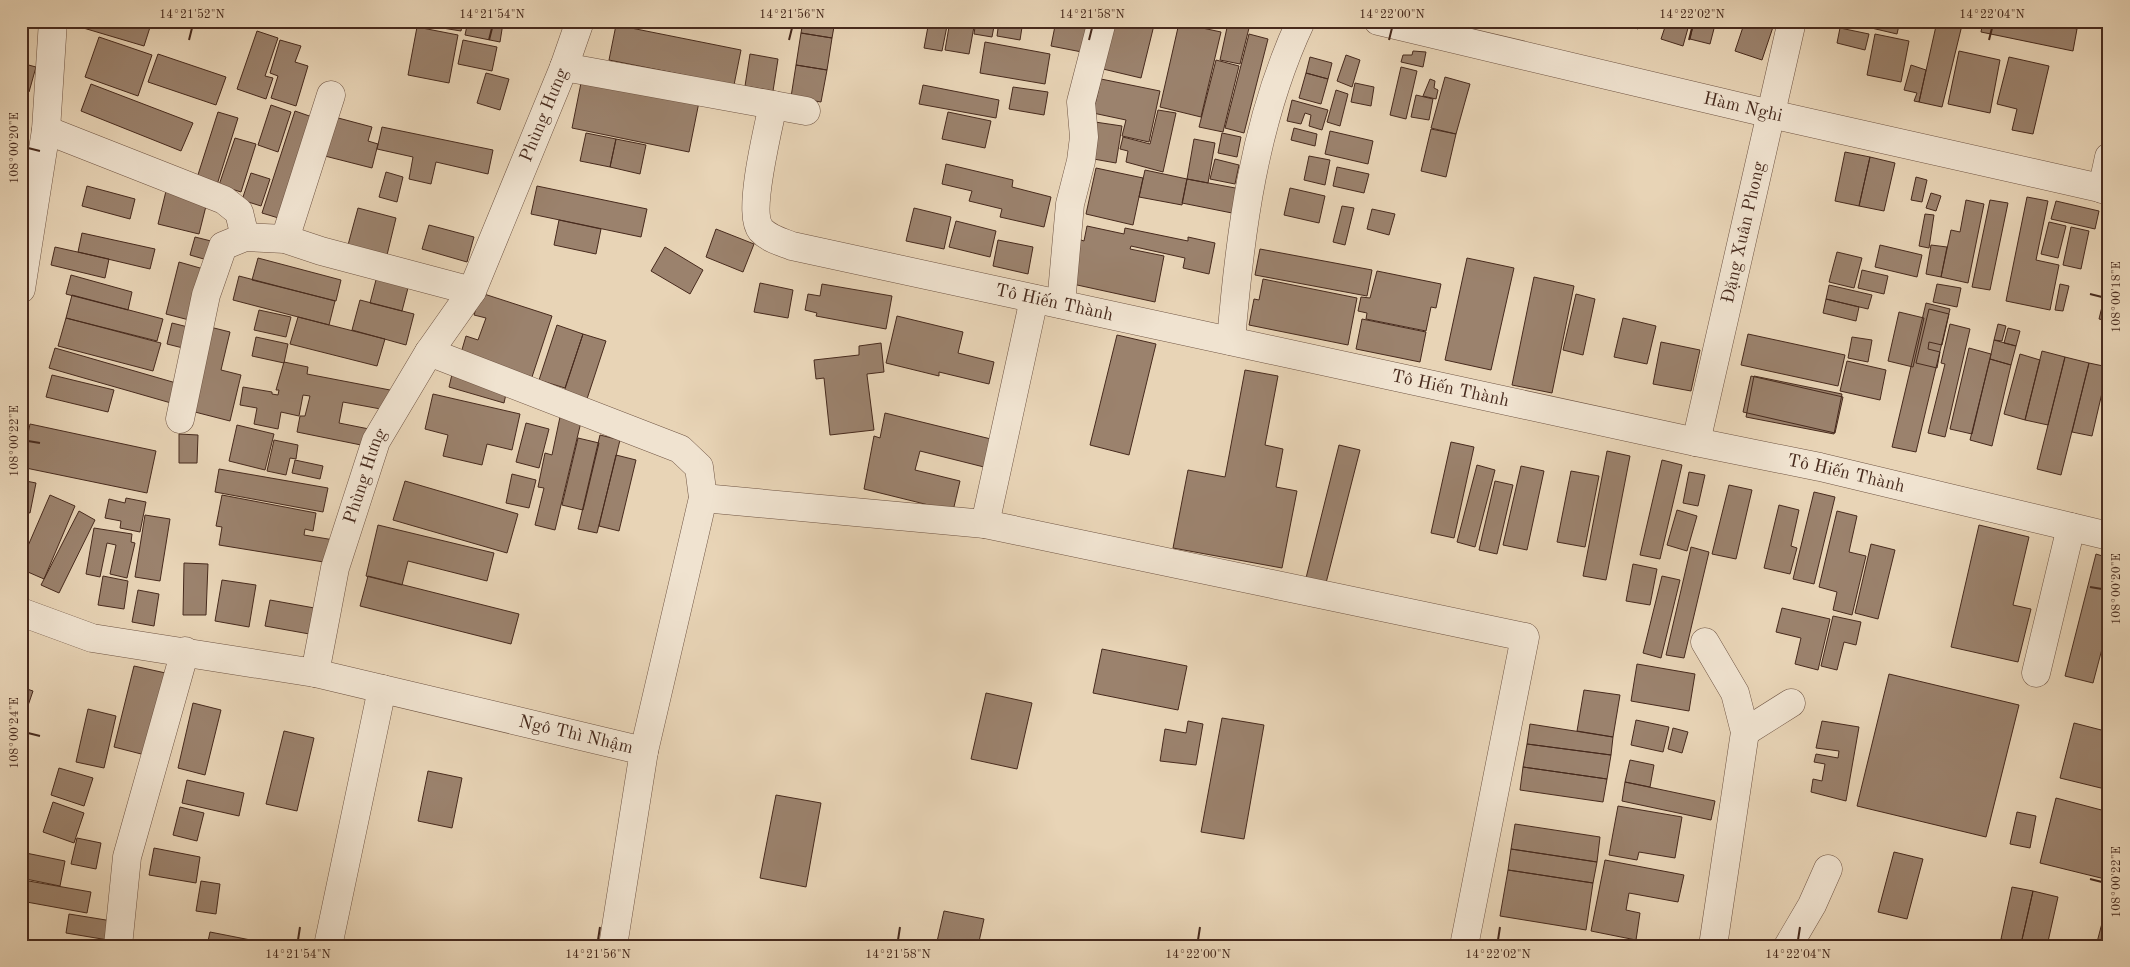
<svg xmlns="http://www.w3.org/2000/svg" width="2130" height="967" font-family="'Old Standard TT',serif">
<style>
.building{fill:#9b826d;stroke:#472a1d}
.lines{fill:none;stroke-linecap:round;stroke-linejoin:round}
.minor-casing{stroke:#6f5443;stroke-width:29}
.minor{stroke:#f0e3d0;stroke-width:28}
.ticks{fill:none;stroke:#472a1d;stroke-width:2}
.labels{text-anchor:middle;dominant-baseline:central;stroke-width:4;stroke-linejoin:round;paint-order:stroke}
.street-label{font-size:18px;fill:#472a1d;stroke:#f0e3d0}
.neatline{fill:none;stroke:#472a1d;stroke-width:2}
.ticks-label{font-size:12px;text-anchor:middle;fill:#472a1d}
</style>
<rect width="100%" height="100%" fill="#e8d4b6"/>
<filter id="stains"><feTurbulence type="fractalNoise" baseFrequency=".004" numOctaves="4"/><feColorMatrix values="0 0 0 0 .2 0 0 0 0 .09 0 0 0 0 .02 0 0 0 .5 -.17"/></filter>
<radialGradient id="worn" r=".72"><stop offset=".6" stop-color="#630" stop-opacity="0"/><stop offset="1" stop-color="#630" stop-opacity=".3"/></radialGradient>
<path class="building" d="M81 21H152L144 46 80 27Z
M431 21H463L461 31 430 26Z
M468 21 503 23 500 42 465 35Z
M620 21H648L647 27Z
M803 21H835L832 38 801 33Z
M929 21H948L942 51 924 48Z
M950 21H975L969 54 945 50Z
M976 21H995L992 37 974 34Z
M999 21H1023L1020 40 997 36Z
M1056 21H1092L1087 53 1051 46Z
M1115 21H1155L1141 78 1103 69Z
M1617 21H1641L1638 29Z
M1667 21H1690L1683 46 1661 39Z
M1694 21H1716L1710 44 1690 39Z
M1745 21H1775L1762 60 1735 51Z
M1850 21H1900L1897 34 1850 23Z
M1963 21 1942 107 1919 102 1936 26 1923 21Z
M1983 21H2042L2077 29 2073 51 1981 32Z
M1179 23 1221 32 1201 117 1160 107Z
M1228 23 1249 28 1240 64 1220 60Z
M616 25 741 50 734 85 609 60Z
M417 27 458 35 449 83 408 75Z
M1840 28 1869 34 1865 50 1837 43Z
M257 31 278 38 265 76 273 78 266 99 237 89Z
M801 33 832 38 827 70 796 65Z
M1249 34 1268 39 1244 133 1225 128Z
M1875 34 1909 41 1901 82 1867 75Z
M99 37 152 55 138 96 85 77Z
M280 40 301 46 295 62 308 66 296 106 271 98 278 76 270 73Z
M463 40 497 47 492 71 458 64Z
M985 42 1050 54 1045 84 980 73Z
M1413 51 1426 52 1423 67 1401 62 1403 55H1412Z
M1959 51 2000 60 1990 113 1948 104Z
M158 54 226 77 216 105 148 82Z
M750 54 778 59 773 91 745 86Z
M1346 55 1360 60 1352 87 1337 81Z
M1310 57 1332 63 1328 79 1306 73Z
M2009 57 2049 66 2033 134 2012 130 2017 109 1997 104Z
M1216 60 1239 66 1223 132 1199 127Z
M21 63 36 67 29 92 21 90Z
M796 65 827 70 821 102 791 97Z
M1911 65 1926 70 1919 102 1914 101 1917 93 1904 90Z
M1401 67 1417 71 1406 119 1390 115Z
M486 73 509 79 500 110 477 103Z
M583 73 700 97 689 152 572 128Z
M1306 73 1328 79 1321 104 1299 98Z
M1445 77 1470 84 1456 134 1431 128Z
M1101 79 1160 91 1149 142 1122 136 1126 120 1093 113Z
M1430 79 1435 81 1434 88 1438 90 1436 99 1423 96Z
M1355 83 1374 87 1371 106 1351 102Z
M91 84 193 123 181 151 81 111Z
M923 85 999 100 996 118 919 104Z
M1013 87 1048 92 1044 115 1009 109Z
M1336 90 1348 94 1340 126 1327 122Z
M21 92 28 93 23 116 21 115Z
M1416 95 1433 99 1429 120 1411 117Z
M1292 100 1328 110 1322 130 1309 126 1311 115 1305 113 1301 124 1287 121Z
M271 105 291 112 278 152 258 145Z
M1158 110 1176 113 1163 172 1126 162 1128 151 1120 149 1123 137 1150 144Z
M295 111 318 119 285 220 262 213Z
M218 112 238 118 216 188 196 181Z
M948 112 991 121 985 148 942 139Z
M327 115 372 127 368 141 378 144 372 168 317 154Z
M1095 122 1122 126 1116 163 1088 158Z
M382 127 493 150 488 174 436 162 431 184 409 179 413 157 377 149Z
M1294 128 1317 134 1315 146 1291 140Z
M1431 129 1456 134 1446 177 1421 171Z
M1330 131 1373 141 1368 164 1325 154Z
M586 133 616 139 610 167 580 161Z
M1222 133 1241 137 1237 157 1218 153Z
M235 138 256 144 241 192 219 185Z
M616 139 646 145 640 174 610 167Z
M1194 139 1215 143 1208 183 1187 179Z
M1845 152 1870 157 1859 206 1835 201Z
M1309 156 1330 160 1325 185 1304 180Z
M1870 157 1895 163 1884 211 1859 206Z
M1215 159 1239 165 1235 184 1210 179Z
M946 164 1013 180 1012 187 1051 197 1044 227 1000 217 1002 209 969 201 972 191 942 184Z
M1337 167 1369 174 1364 193 1333 186Z
M21 168 28 169 21 196Z
M1096 168 1143 178 1133 225 1086 214Z
M1145 170 1187 179 1182 205 1139 197Z
M386 172 403 177 397 202 379 197Z
M251 173 270 179 261 206 242 200Z
M1916 177 1927 180 1922 202 1911 200Z
M1187 179 1246 190 1242 215 1182 203Z
M87 186 135 199 130 219 82 206Z
M537 186 647 209 641 237 531 214Z
M167 187 208 198 199 234 158 224Z
M1290 188 1325 196 1319 223 1284 215Z
M1931 193 1941 196 1936 211 1926 208Z
M2027 197 2048 201 2036 260 2059 265 2050 310 2006 301Z
M1966 200 1984 204 1968 283 1941 277 1951 230 1960 232Z
M1990 200 2008 203 1990 290 1972 287Z
M2056 201 2099 211 2095 229 2051 219Z
M1342 206 1354 208 1345 245 1333 242Z
M358 208 396 218 387 255 348 245Z
M914 208 951 217 944 249 906 241Z
M1372 209 1395 214 1389 235 1367 229Z
M1925 214 1934 215 1929 248 1919 246Z
M559 220 601 229 596 254 554 245Z
M956 221 996 231 990 257 949 247Z
M2049 222 2066 226 2058 258 2041 254Z
M429 225 474 237 467 262 422 249Z
M1087 226 1124 234 1125 228 1188 241V237L1215 243 1209 274 1183 268 1185 258 1131 246 1130 249 1164 256 1155 302 1068 283 1078 239 1084 241Z
M2071 227 2089 231 2081 269 2063 265Z
M716 229 754 244 743 272 706 257Z
M82 233 155 249 150 269 78 252Z
M195 237 219 243 214 262 190 255Z
M998 240 1033 247 1028 274 993 266Z
M1880 245 1922 255 1917 277 1875 267Z
M1931 245 1947 247 1941 277 1926 274Z
M55 247 109 259 105 278 51 265Z
M665 247 703 270 690 294 651 271Z
M1260 249 1372 270 1367 296 1255 275Z
M1837 252 1862 258 1854 288 1829 282Z
M258 258 341 280 336 301 252 280Z
M1467 258 1514 268 1491 370 1445 360Z
M179 262 207 270 193 321 166 314Z
M1862 270 1888 276 1884 294 1858 288Z
M1377 271 1441 284 1436 308 1431 307 1426 331 1366 319 1367 313 1358 311 1361 297 1370 298Z
M71 275 132 292 128 310 66 294Z
M239 276 335 301 329 325 233 300Z
M377 276 409 284 402 311 370 303Z
M1534 277 1574 286 1552 393 1512 385Z
M2109 278V321L2099 319Z
M1263 279 1357 298 1348 345 1249 325 1254 299 1259 300Z
M760 283 793 290 788 318 754 312Z
M822 284 892 296 886 329 816 316 817 313 805 310 808 294 820 296Z
M1937 284 1961 288 1957 307 1933 302Z
M2060 284 2069 286 2063 311 2055 310Z
M1829 285 1872 295 1868 309 1826 299Z
M481 293 552 316 532 377 461 353 466 336 478 340 486 318 474 315Z
M1576 294 1595 299 1583 355 1563 350Z
M72 295 163 319 157 341 66 318Z
M1826 299 1859 307 1856 321 1823 313Z
M360 300 414 314 406 345 352 330Z
M1926 303 1950 309 1916 452 1892 447Z
M1929 309 1949 314 1942 345 1929 342 1928 349 1940 352 1937 368 1916 363Z
M259 310 291 317 286 337 254 330Z
M1899 312 1924 318 1913 367 1888 361Z
M897 316 963 332 958 353 994 362 989 384 939 372V376L886 363Z
M298 317 385 339 377 366 290 344Z
M66 318 161 343 153 371 58 346Z
M1623 318 1656 326 1647 364 1614 357Z
M1362 319 1426 332 1420 362 1356 349Z
M172 323 196 329 191 350 167 344Z
M1950 324 1970 329 1945 437 1928 433 1945 364 1941 363Z
M1998 324 2006 326 2002 341 1994 340Z
M557 325 583 334 565 388 539 380Z
M210 327 230 332 221 370 241 375 230 421 191 411Z
M2008 328 2020 331 2016 346 2004 343Z
M583 334 606 341 585 405 562 398Z
M1748 334 1845 355 1838 386 1741 365Z
M1117 335 1156 344 1129 455 1090 445Z
M256 337 288 344 284 363 252 356Z
M1852 337 1872 340 1868 362 1848 358Z
M1994 340 2016 346 2011 365 1990 359Z
M1661 342 1700 350 1691 391 1653 384Z
M881 343 884 372 867 374V375L874 430 830 435 824 378 816 379 814 360 859 355V346Z
M55 348 183 385 178 405 49 368Z
M1969 348 1991 354 1972 434 1950 429Z
M2042 351 2065 357 2048 425 2025 420Z
M2020 354 2040 360 2025 420 2004 414Z
M2065 357 2089 363 2061 475 2037 469Z
M1990 359 2011 365 1992 446 1970 440Z
M1847 361 1886 370 1880 400 1840 391Z
M284 362 308 367 307 374 390 390 386 410 343 402 339 423 369 429 366 446 297 432 300 416H305L310 396 303 395 299 416 281 412 278 429 254 424 257 408 240 405 243 387 272 392V394L278 395 279 390H276Z
M2089 363 2108 367 2092 436 2072 432Z
M453 370 508 385 504 403 449 387Z
M1245 370 1278 376 1265 445 1283 449 1276 487 1297 491 1282 568 1173 548 1188 470 1225 477Z
M52 375 114 390 108 412 46 397Z
M1751 376 1843 397 1835 433 1743 412Z
M1754 376 1842 394 1834 434 1746 417Z
M433 394 520 414 512 450 487 444 482 465 443 456 448 435 425 429Z
M885 413 999 441 992 469 920 451 915 470 960 481 953 511 864 489 874 436 880 438Z
M560 417 581 422 555 530 535 525 544 488 538 487 545 453 552 455Z
M526 423 549 429 539 468 516 462Z
M30 424 156 451 147 493 21 467Z
M237 425 274 434 265 470 229 461Z
M179 434 198 435 197 463H179Z
M600 435 620 440 597 533 578 529Z
M578 438 599 443 583 510 562 505Z
M274 440 298 445 296 459 290 458 286 475 267 471Z
M1451 442 1474 447 1454 538 1431 533Z
M1339 445 1360 450 1326 583 1306 578Z
M1607 451 1630 456 1606 580 1583 576Z
M616 455 636 460 619 531 599 526Z
M295 460 323 466 320 479 292 473Z
M1662 460 1682 465 1660 559 1640 555Z
M1477 465 1495 470 1475 547 1457 542Z
M1521 466 1544 471 1527 550 1503 545Z
M219 469 328 488 323 512 215 492Z
M1571 471 1599 476 1585 547 1557 542Z
M1689 472 1705 475 1698 506 1683 503Z
M512 474 536 480 529 508 506 503Z
M21 480 36 483 30 513 21 511Z
M405 481 518 514 507 553 393 520Z
M1495 481 1513 485 1497 554 1479 550Z
M1729 485 1752 490 1736 559 1712 554Z
M1814 492 1835 497 1814 584 1793 579Z
M50 495 75 506 44 579 21 569V562Z
M222 495 316 513 313 531 305 529 304 535 340 541 336 564 219 545 222 527 216 526Z
M126 498 146 502 140 532 120 528 121 521 105 518 109 499 125 503Z
M1779 505 1799 510 1791 546 1797 548 1790 574 1764 568Z
M1677 510 1697 516 1687 551 1667 545Z
M79 511 95 520 59 593 41 585Z
M1837 511 1857 516 1849 552 1866 556 1852 615 1833 610 1837 592 1819 587Z
M145 515 170 519 160 581 135 577Z
M378 525 494 553 487 581 408 561 402 585 366 576Z
M1979 525 2029 537 2013 605 2031 609 2018 662 1951 647Z
M94 528 132 534 131 542 135 543 127 578 110 574 116 545 107 543 100 577 86 574Z
M1871 544 1895 550 1878 619 1855 613Z
M1691 547 1709 552 1684 658 1666 655Z
M2096 554 2109 558V631L2107 630 2093 683 2065 676Z
M184 563 208 564 206 615H183Z
M1633 564 1657 569 1650 605 1626 601Z
M103 576 128 581 124 609 98 605Z
M368 576 519 614 511 644 360 606Z
M1662 576 1680 580 1661 658 1643 653Z
M222 580 256 585 249 627 215 621Z
M138 590 159 594 154 626 132 622Z
M270 600 320 609 315 635 265 626Z
M1782 608 1830 619 1818 670 1795 664 1801 638 1776 632Z
M1833 616 1861 622 1856 645 1844 642 1837 670 1821 666Z
M1102 649 1187 666 1178 710 1093 693Z
M1637 664 1695 674 1689 711 1631 701Z
M134 666 170 674 149 756 114 747Z
M1889 674 2019 705 1986 837 1857 806Z
M21 687 33 691 21 726Z
M1584 690 1620 695 1613 737 1577 731Z
M986 693 1032 703 1017 769 971 759Z
M193 703 221 710 205 775 178 768Z
M88 709 116 716 104 768 76 762Z
M1222 718 1264 725 1244 839 1201 832Z
M1636 720 1669 727 1663 752 1631 745Z
M1188 721 1203 724 1196 765 1160 761 1165 729 1186 733Z
M1822 721 1859 727 1846 801 1811 792 1813 779 1822 781 1825 764 1814 762 1816 754 1838 758 1839 751 1816 748Z
M2074 723 2109 732V790L2060 778Z
M1530 724 1613 737 1611 755 1527 744Z
M1673 728 1688 732 1682 753 1668 749Z
M284 731 314 738 297 811 266 804Z
M1527 744 1611 755 1607 779 1523 767Z
M1630 760 1654 765 1650 787 1625 782Z
M1523 767 1607 779 1603 802 1520 790Z
M59 768 93 778 84 806 51 795Z
M428 771 462 778 452 828 418 821Z
M187 780 244 793 239 816 182 803Z
M1625 782 1715 801 1711 820 1622 801Z
M776 795 821 803 806 887 760 878Z
M2056 798 2109 812V880L2040 863Z
M53 802 84 813 74 843 43 832Z
M1618 806 1682 817 1675 858 1639 852 1637 860 1609 855Z
M180 807 204 813 197 841 173 835Z
M2017 812 2036 816 2030 848 2010 844Z
M1515 824 1600 837 1597 862 1511 849Z
M77 838 101 843 96 869 71 864Z
M154 848 200 857 196 883 149 875Z
M1511 849 1597 862 1593 883 1508 870Z
M21 852 65 861 60 886 21 878Z
M1894 852 1923 859 1907 919 1878 912Z
M1605 860 1684 875 1678 902 1629 893 1626 910 1640 913 1636 940 1591 931Z
M1508 870 1593 883 1586 930 1500 916Z
M23 880 91 892 87 913 21 901Z
M201 881 220 884 216 914 196 911Z
M2012 887 2033 891 2021 944 2001 939Z
M2033 891 2058 897 2047 946 2021 944Z
M2106 908 2109 909V946H2096Z
M944 911 984 919 978 946H936Z
M69 914 112 921 108 940 66 933Z
M210 932 281 946H207Z
M63 940 88 944V946H62Z
M1997 942 2014 946H1996Z"/>
<g class="lines">
<defs>
<g id="minor">
<path id="s1" d="M1378 21 1771 114 2109 190"/>
<path d="M564 67 806 111"/>
<path id="s2" d="M773 105C768 129 747 213 761 230 769 239 782 242 792 246L1696 442 1820 467 2109 536"/>
<path d="M46 130 224 200 239 212 245 237"/>
<path d="M2102 189 2109 157"/>
<path d="M285 239 331 95"/>
<path d="M21 289 46 130 53 21"/>
<path d="M1061 304 1070 204 1081 161 1084 137 1081 102 1102 21"/>
<path d="M1231 341C1240 232 1254 121 1301 21"/>
<path d="M429 352 680 449 699 467 703 498 644 751"/>
<path d="M180 419 206 295 223 246 245 237 285 239 321 251 472 291"/>
<path id="s3" d="M1696 442 1792 21"/>
<path d="M703 498 985 524 1034 299"/>
<path d="M985 524 1525 637 1464 946"/>
<path id="s4" d="M21 612 92 638 315 673 335 568 376 441 429 352 472 291 564 67 580 21"/>
<path d="M1705 642 1735 693 1745 732 1713 946"/>
<path id="s5" d="M315 673 644 751 613 946"/>
<path d="M2036 673 2071 527"/>
<path d="M1745 732 1791 703"/>
<path d="M118 946 127 857 185 651"/>
<path d="M328 946 382 689"/>
<path d="M1788 946 1812 905 1828 869"/>
</g>
</defs>
<use href="#minor" class="minor-casing"/>
<use href="#minor" class="minor"/>
</g>
<path class="ticks" d="M189 40 192 28M489 40 492 28M789 40 792 28M1089 40 1092 28M1389 40 1392 28M1689 40 1692 28M1989 40 1992 28M28 148 40 151M2090 294 2102 297M28 441 40 443M2090 587 2102 589M28 733 40 736M2090 879 2102 882M298 940 300 927M598 940 600 927M898 940 900 927M1198 940 1200 927M1498 940 1500 927M1798 940 1800 927"/>
<g class="labels">
<g class="street-label">
<text stroke="none"><textPath href="#s1" startOffset="375">Hàm Nghi</textPath></text>
<text stroke="none"><textPath href="#s4" startOffset="910">Phùng Hưng</textPath></text>
<text stroke="none"><textPath href="#s3" startOffset="215">Đặng Xuân Phong</textPath></text>
<text stroke="none"><textPath href="#s2" startOffset="431">Tô Hiến Thành</textPath></text>
<text stroke="none"><textPath href="#s2" startOffset="836">Tô Hiến Thành</textPath></text>
<text stroke="none"><textPath href="#s2" startOffset="1241">Tô Hiến Thành</textPath></text>
<text stroke="none"><textPath href="#s4" startOffset="505">Phùng Hưng</textPath></text>
<text stroke="none"><textPath href="#s5" startOffset="268">Ngô Thì Nhậm</textPath></text>
</g>
</g>
<rect width="2130" height="967" fill="none" stroke="#e8d4b6" stroke-width="55"/>
<rect x="28" y="28" width="2074" height="912" class="neatline"/>
<g class="ticks-label">
<text x="192" y="18">14°21'52"N</text>
<text x="492" y="18">14°21'54"N</text>
<text x="792" y="18">14°21'56"N</text>
<text x="1092" y="18">14°21'58"N</text>
<text x="1392" y="18">14°22'00"N</text>
<text x="1692" y="18">14°22'02"N</text>
<text x="1992" y="18">14°22'04"N</text>
<text transform="translate(14 148) rotate(-90)" y="4">108°00'20"E</text>
<text transform="translate(2116 297) rotate(-90)" y="4">108°00'18"E</text>
<text transform="translate(14 441) rotate(-90)" y="4">108°00'22"E</text>
<text transform="translate(2116 589) rotate(-90)" y="4">108°00'20"E</text>
<text transform="translate(14 733) rotate(-90)" y="4">108°00'24"E</text>
<text transform="translate(2116 882) rotate(-90)" y="4">108°00'22"E</text>
<text x="298" y="958">14°21'54"N</text>
<text x="598" y="958">14°21'56"N</text>
<text x="898" y="958">14°21'58"N</text>
<text x="1198" y="958">14°22'00"N</text>
<text x="1498" y="958">14°22'02"N</text>
<text x="1798" y="958">14°22'04"N</text>
</g>
<rect width="100%" height="100%" filter="url(#stains)"/>
<rect width="100%" height="100%" fill="url(#worn)"/>
</svg>
